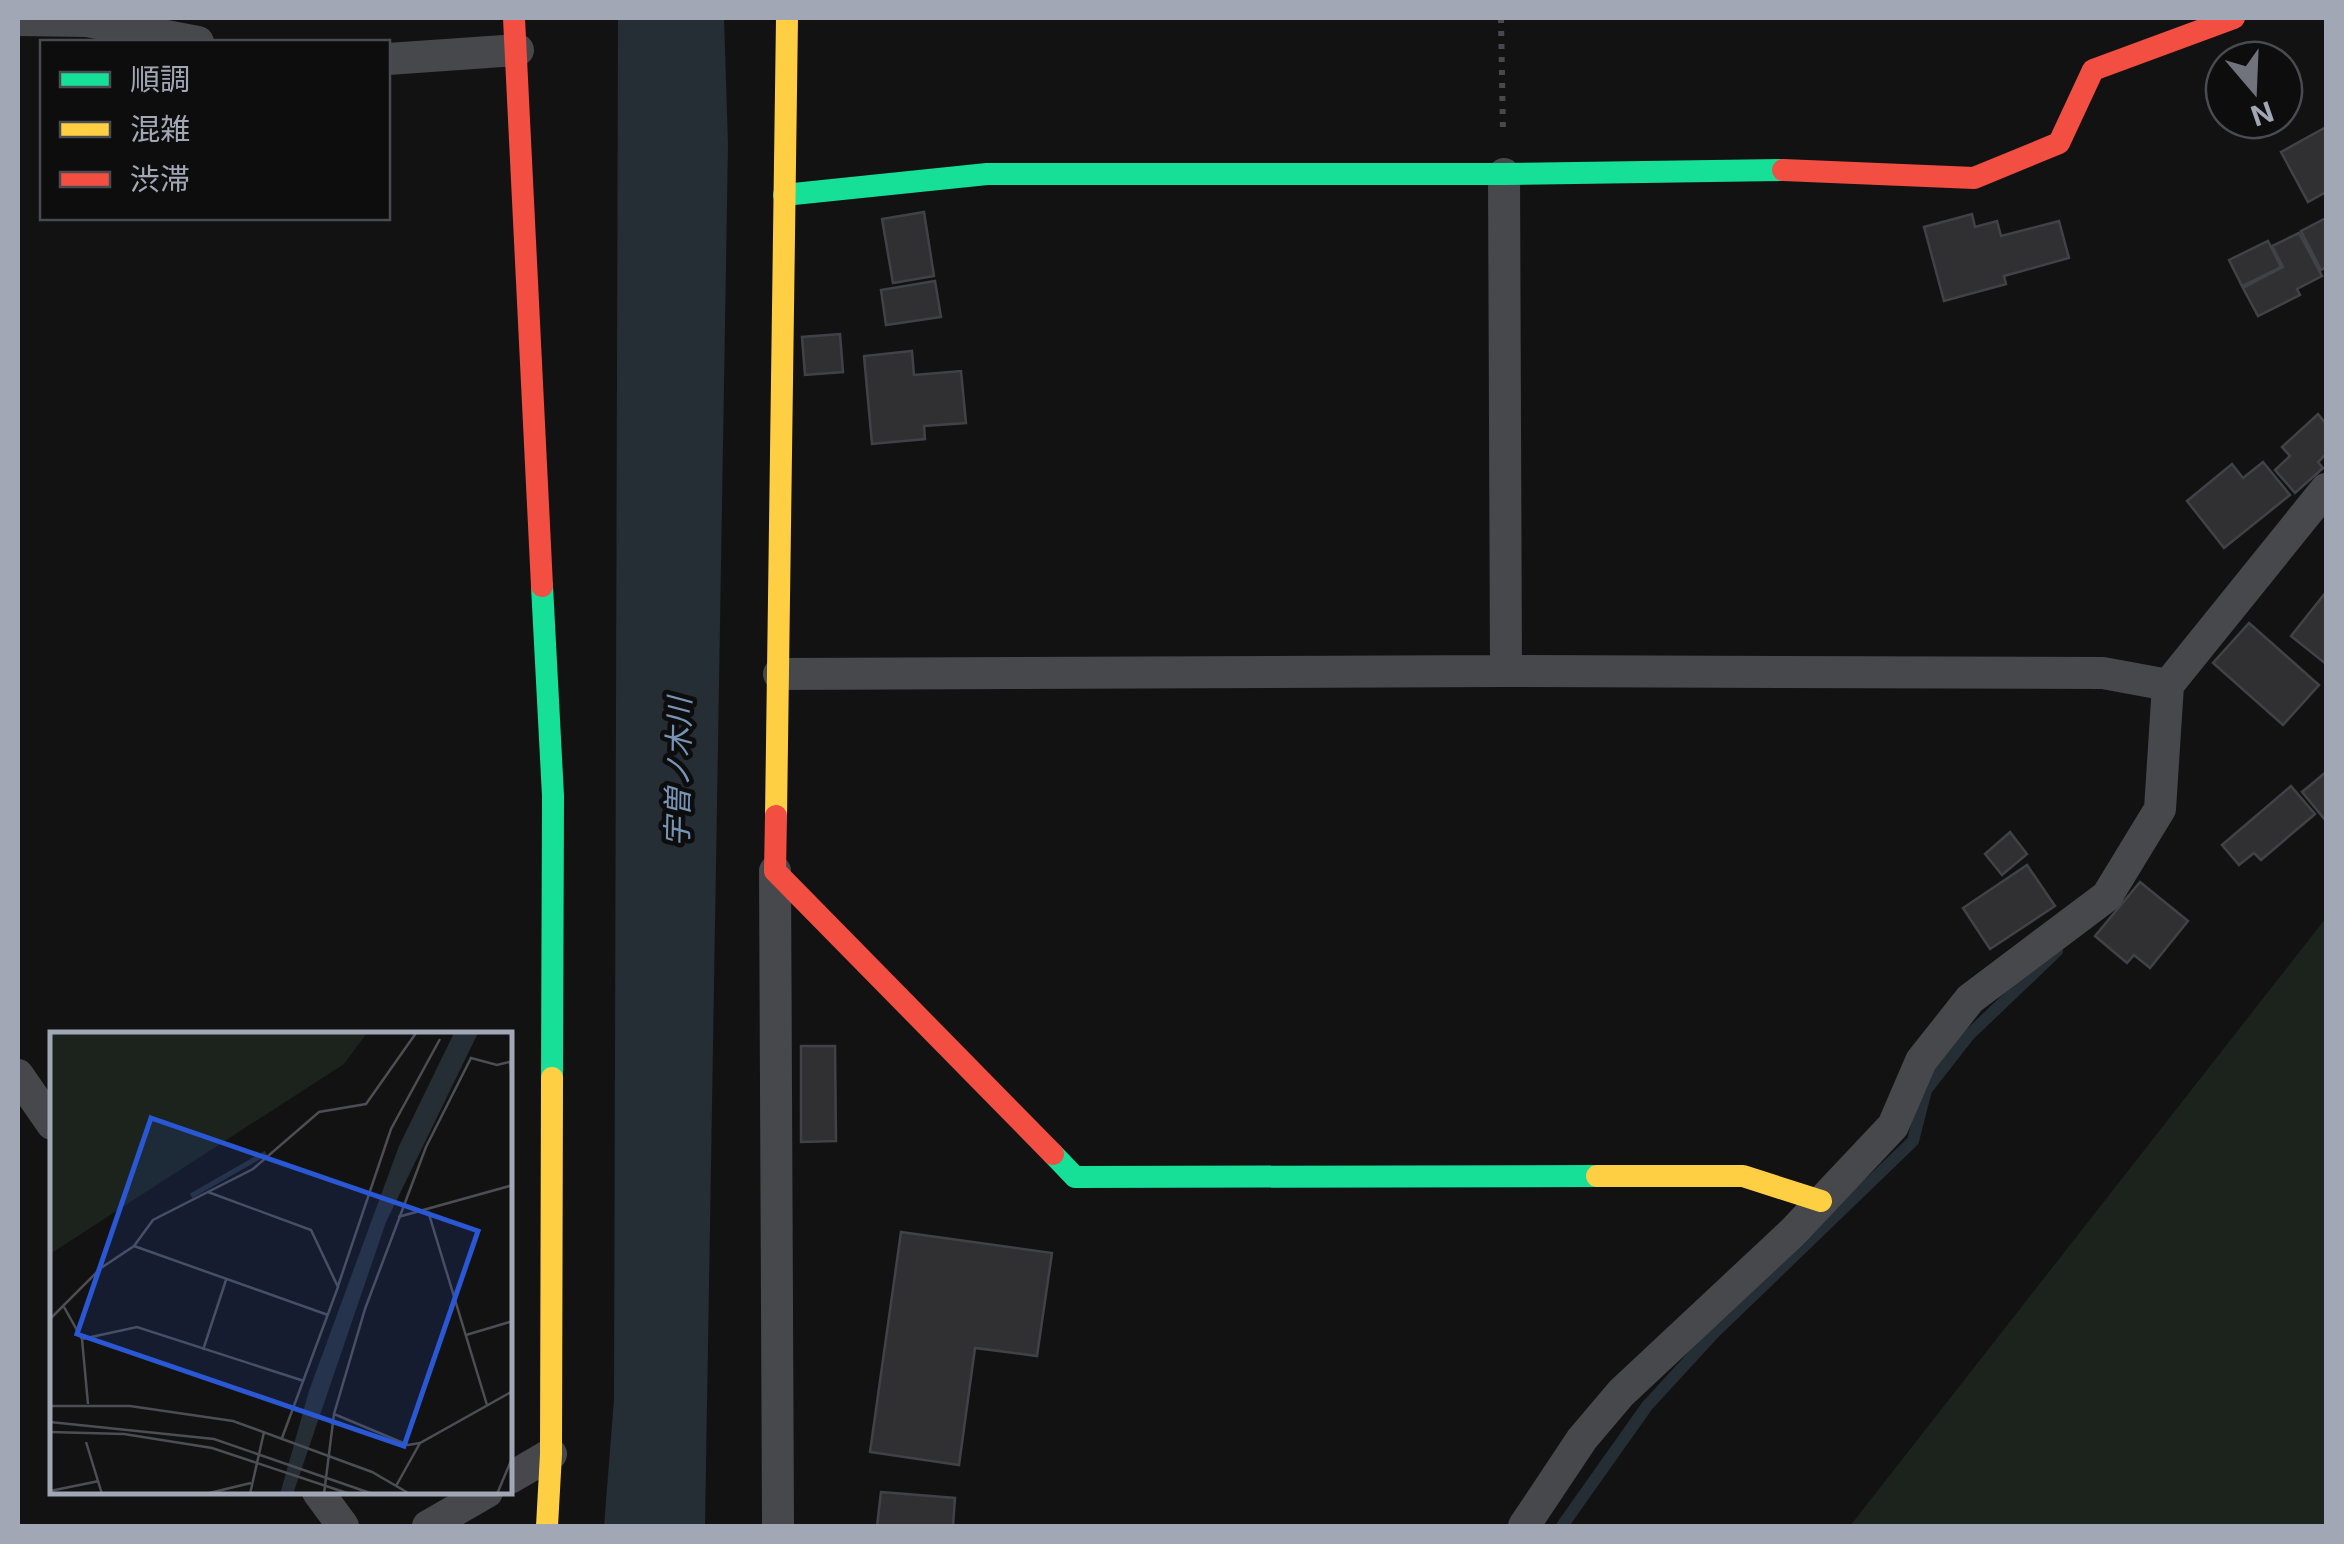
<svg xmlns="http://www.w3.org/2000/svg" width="2344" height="1544" font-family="Inter,'Noto Sans JP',sans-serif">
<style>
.green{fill:#1c231d}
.water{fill:#252d35}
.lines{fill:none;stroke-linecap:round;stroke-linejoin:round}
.stream{stroke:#252d35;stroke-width:12}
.building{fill:#303032;stroke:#414247;stroke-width:2.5}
.path{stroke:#48494d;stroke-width:6;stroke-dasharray:5 8;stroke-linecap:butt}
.street{stroke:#46484c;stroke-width:32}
.fast{stroke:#16e098;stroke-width:22}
.slow{stroke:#ffcf43;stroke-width:22}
.jam{stroke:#f24e42;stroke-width:22}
.labels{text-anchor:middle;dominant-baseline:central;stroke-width:9;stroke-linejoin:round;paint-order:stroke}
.water-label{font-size:30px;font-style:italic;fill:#7694b3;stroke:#0d0d0e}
.inset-river{fill:none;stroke:#252d35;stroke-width:5}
.inset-road{fill:none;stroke:#4c4e54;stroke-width:2.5}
.view{fill:#2a57d4;fill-opacity:0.15;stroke:#2a57d4;stroke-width:5}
.inset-edge{fill:none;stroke:#a2a7b5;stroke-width:5}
</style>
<rect width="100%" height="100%" fill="#121213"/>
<path class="green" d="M2326 918V1526H1850Z"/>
<path class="water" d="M618 18H724L728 144 705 1526H604L614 1399Z"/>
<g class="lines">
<path class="stream" d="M1562 1526 1647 1406 1714 1333 1913 1141 1926 1090 1969 1035 2057 951"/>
</g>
<path class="building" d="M2326 127V192L2308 202 2281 152Z
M924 212 934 276 893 283 882 219Z
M1972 214 1975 227 1997 221 2001 236 2059 221 2069 258 2004 276 2006 284 1944 301 1924 227Z
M2326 218V267L2321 270 2301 231Z
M2299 233 2322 276 2297 289 2300 295 2258 316 2243 288 2283 267 2272 246Z
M2268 241 2281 267 2242 286 2229 260Z
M935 281 941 317 886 325 881 290Z
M840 334 843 372 805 375 802 337Z
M912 351 914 375 961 371 966 423 924 426 925 439 872 444 864 356Z
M2318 414 2326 424V454L2318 462 2323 468 2295 493 2275 470 2290 456 2282 447Z
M2263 462 2290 495 2224 548 2187 501 2232 464 2243 478Z
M2326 592V664L2291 636Z
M2249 623 2319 685 2283 725 2213 663Z
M2326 772V821L2302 792Z
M2291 786 2315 814 2261 860 2254 853 2239 865 2222 845Z
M2010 832 2027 854 2002 875 1985 854Z
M2027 865 2055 906 1990 949 1963 908Z
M2140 882 2188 921 2150 968 2134 955 2127 963 2095 936Z
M801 1046H835L836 1141 801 1142Z
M901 1232 1052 1253 1037 1356 975 1348 959 1465 870 1452Z
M881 1492 955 1498 953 1526H877Z"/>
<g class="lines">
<path class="path" d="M1501 18 1503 133"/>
<path class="street" d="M18 20 87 21 198 42
M388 59 518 50
M1504 174 1506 671
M779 674 1506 671 2103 673 2168 685
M775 871 778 1526
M18 1075 52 1124
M510 1478 551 1454
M318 1492 343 1526
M428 1526 487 1492
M1524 1526 1582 1439 1621 1393 1793 1232 1893 1126 1921 1061 1970 999 2107 896 2160 809 2168 685 2326 489"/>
<path class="fast" d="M784 195 987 174H1504L1783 170
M542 586 553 796 552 1078
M1053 1154 1075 1177 1597 1176"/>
<path class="slow" d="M776 816 787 18
M1597 1176H1743L1821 1201
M547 1526 551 1454 552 1078"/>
<path class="jam" d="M514 18 542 586
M1783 170 1974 178 2059 143 2093 70 2234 18
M776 816 775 871 1053 1154"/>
</g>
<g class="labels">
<g class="water-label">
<text transform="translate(678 772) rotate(-89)">宇曽ノ木川</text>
</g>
</g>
<g transform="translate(50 1032)">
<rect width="462" height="462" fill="#121213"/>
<path d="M0 1H317L294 32 0 222Z" fill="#1c231d"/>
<path d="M404 1H428L336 190 243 462H230L259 359 349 114Z" fill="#252d35"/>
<path class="inset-river" d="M141 164 216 121"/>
<path class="inset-road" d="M460 29 463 63M158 160 261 198 288 255 232 406M378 179 437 373M348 185 463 153M84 214 278 283M288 254 341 97 390 7M14 275 32 307 87 295 254 349M0 287 51 236 84 214 103 188 203 137 269 80 316 72 366 1M416 303 463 289M32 307 38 372M153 318 176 248M0 374H80L183 389 322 440 360 462M284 382 358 413 370 411 463 359M0 390 164 407 323 462M0 400 74 402 162 416 300 462M36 410 52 462M346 454 370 411M0 459 49 449M155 462 201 451M200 462 214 400M274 462 284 382 315 277 376 115 421 26 447 33 463 29M447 462 463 424"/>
<path class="view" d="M101 86 428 199 354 414 27 302Z"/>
<rect width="462" height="462" class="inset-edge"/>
</g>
<rect width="2344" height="1544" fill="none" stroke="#a2a7b5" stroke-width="40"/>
<rect x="40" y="40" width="350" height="180" fill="#0d0d0e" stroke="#494b51" stroke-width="2.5"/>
<rect x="60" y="72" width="50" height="15" fill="#16e098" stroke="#494b51" stroke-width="2.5"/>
<text x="130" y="90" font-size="30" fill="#a2a7b5">順調</text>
<rect x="60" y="122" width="50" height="15" fill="#ffcf43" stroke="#494b51" stroke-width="2.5"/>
<text x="130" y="140" font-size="30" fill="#a2a7b5">混雑</text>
<rect x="60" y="172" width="50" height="15" fill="#f24e42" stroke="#494b51" stroke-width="2.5"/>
<text x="130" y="190" font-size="30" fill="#a2a7b5">渋滞</text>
<g transform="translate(2254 90) rotate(161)"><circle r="48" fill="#0d0d0e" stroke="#494b51" stroke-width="2.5"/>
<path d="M0-8L18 38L0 25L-18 38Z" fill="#70737c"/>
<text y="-15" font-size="28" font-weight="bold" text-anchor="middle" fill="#a2a7b5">N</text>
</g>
</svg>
